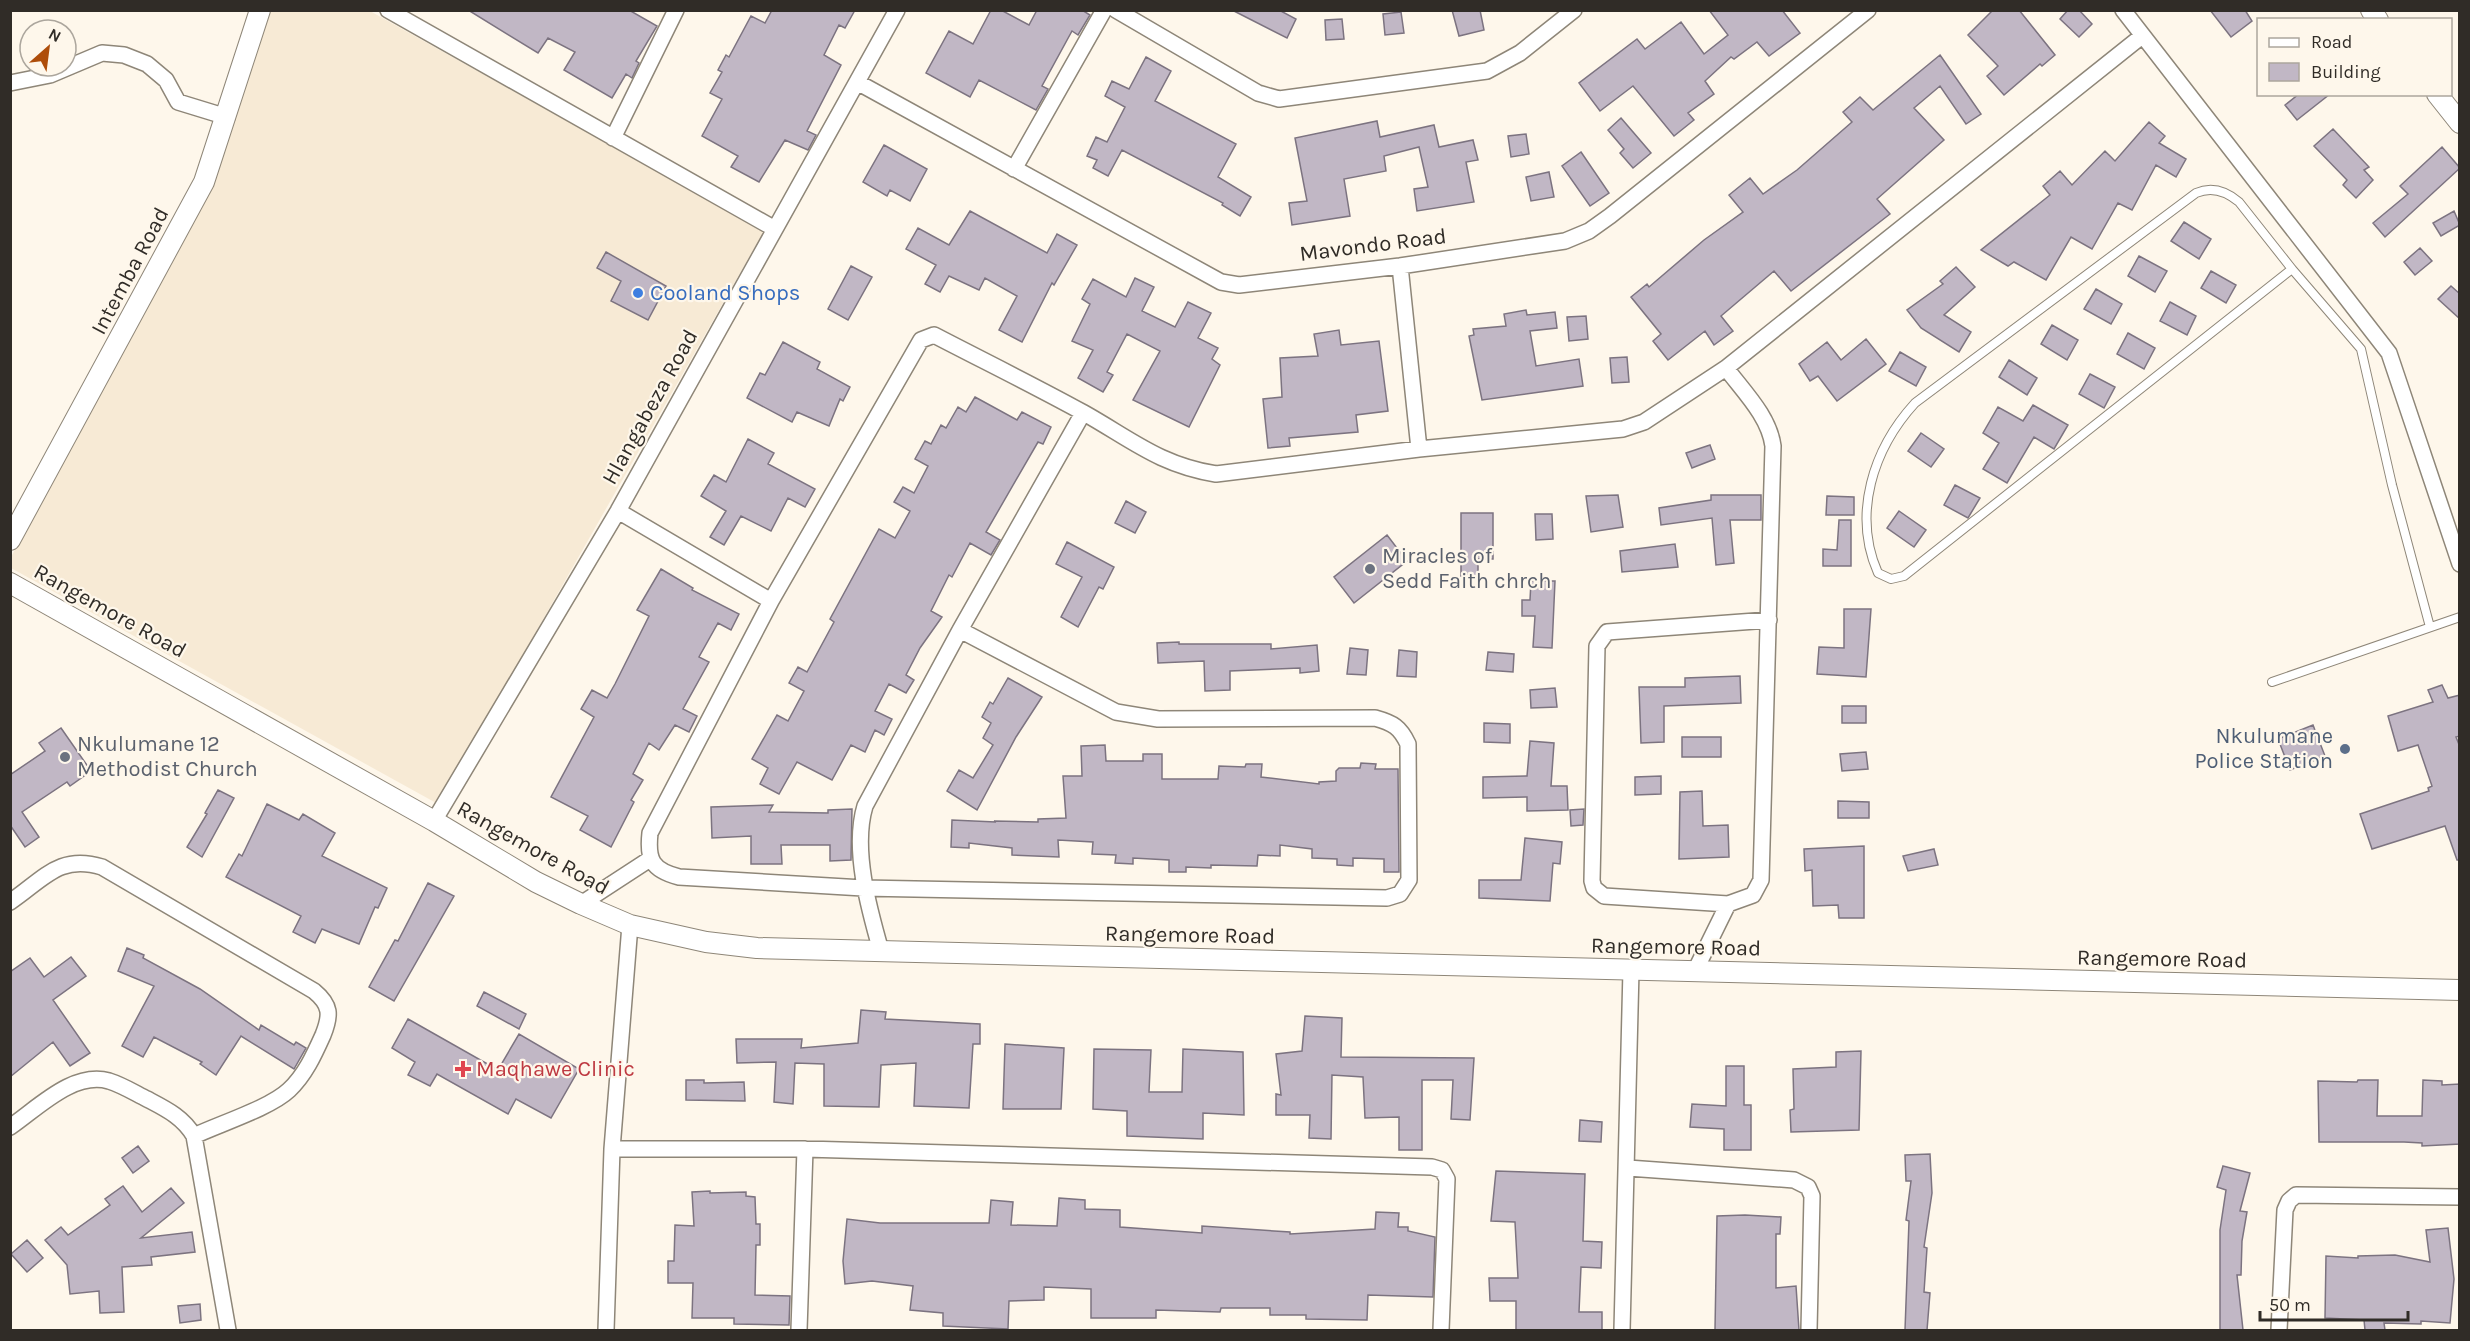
<svg xmlns="http://www.w3.org/2000/svg" width="2470" height="1341" font-family="Karla,sans-serif">
<style>
.built{fill:#f7ead5}
.building{fill:#c1b7c5;stroke:#7c7380;stroke-width:1.5}
.lines{fill:none;stroke-linecap:round;stroke-linejoin:round}
.service-casing{stroke:#8e8678;stroke-width:10}
.minor-casing{stroke:#8e8678;stroke-width:18}
.tertiary-casing{stroke:#8e8678;stroke-width:22}
.service{stroke:#fff;stroke-width:8}
.minor{stroke:#fff;stroke-width:15}
.tertiary{stroke:#fff;stroke-width:20}
.shop-dot{fill:#3f7fe0;stroke:#fef7eb;stroke-width:2}
.worship-dot{fill:#6b7280;stroke:#fef7eb;stroke-width:2}
.service-dot{fill:#5c6f8a;stroke:#fef7eb;stroke-width:2}
.health-dot{fill:#e0444e;stroke:#fef7eb;stroke-width:2}
.labels{text-anchor:middle;dominant-baseline:central;stroke-width:4.5;stroke-linejoin:round;paint-order:stroke}
.street-label{font-size:22px;fill:#302c27;stroke:#fef7eb}
.shop-label{font-size:22px;fill:#366cbe;stroke:#fef7eb;text-anchor:start}
.worship-label{font-size:22px;fill:#5b616d;stroke:#fef7eb;text-anchor:start}
.service-label{font-size:22px;fill:#4e5e75;stroke:#fef7eb;text-anchor:end}
.health-label{font-size:22px;fill:#be3a42;stroke:#fef7eb;text-anchor:start}
</style>
<rect width="100%" height="100%" fill="#fef7eb"/>
<path class="built" d="M271 11H370L764 231 438 804 11 568V557L208 191Z"/>
<path class="building" d="M468 10H629L657 26 636 61 639 63 632 78 626 74 612 98 564 70 575 52 548 38 538 53Z
M772 10H855L845 28 839 25 824 55 841 65 807 131 816 135 808 150 785 140 759 182 731 167 738 156 702 136 722 99 710 93 722 72 718 70 726 55 729 57 751 16 765 23Z
M991 10H1001L1029 25 1037 10H1082L1090 15 1078 35 1072 31 1042 86 1048 89 1036 110 979 80 970 97 926 73 949 31 973 44Z
M1232 10H1279L1296 19 1287 38Z
M1452 10H1480L1484 30 1459 36Z
M1709 10H1782L1800 33 1769 56 1757 42 1734 59 1731 57 1705 81 1714 94 1688 113 1694 120 1674 136 1633 86 1600 111 1579 83 1637 39 1645 49 1681 22 1704 54 1728 35Z
M1993 10H2019L2055 55 2042 66 2040 64 2004 95 1987 76 1998 66 1968 35Z
M2068 10H2079L2092 24 2079 37 2060 19Z
M2210 10H2245L2252 21 2231 37Z
M1401 12 1404 33 1385 35 1383 14Z
M1342 19 1344 39 1326 40 1325 20Z
M1940 55 1981 114 1966 124 1940 86 1914 108 1944 140 1877 199 1890 214 1791 291 1774 271 1721 316 1733 331 1714 345 1705 331 1668 360 1653 341 1661 334 1631 297 1647 284 1649 287 1704 240 1743 212 1729 195 1750 178 1763 194 1797 170 1852 122 1843 112 1860 97 1873 110Z
M1146 57 1171 71 1155 101 1236 144 1218 177 1251 197 1240 216 1222 205 1223 203 1122 150 1108 176 1093 168 1097 160 1087 156 1096 137 1107 142 1125 107 1105 96 1112 81 1129 89Z
M2299 94H2330L2297 120 2285 105Z
M1621 118 1651 153 1633 168 1620 153 1624 149 1608 130Z
M1377 121 1380 137 1434 125 1439 147 1473 140 1478 160 1466 162 1474 202 1417 211 1414 189 1428 187 1419 147 1384 156 1386 171 1344 179 1350 216 1292 225 1289 203 1307 201 1295 138Z
M2149 122 2165 136 2159 143 2186 159 2176 177 2156 165 2132 210 2118 203 2092 249 2071 237 2046 280 2014 262 2008 266 1981 250 2050 195 2043 186 2060 171 2072 185 2105 151 2115 161Z
M2333 129 2369 167 2364 170 2373 180 2356 198 2343 185 2347 180 2314 146Z
M1526 134 1529 154 1511 157 1508 136Z
M884 145 927 169 910 201 890 190 887 196 863 182Z
M2442 147 2460 168 2385 237 2373 223 2408 194 2400 186Z
M1581 152 1609 193 1590 206 1562 166Z
M1549 172 1554 197 1531 201 1526 177Z
M970 211 1047 253 1057 234 1077 245 1054 285 1052 283 1022 342 999 330 1017 296 985 278 979 290 949 276 940 292 925 284 936 265 906 249 918 228 949 245Z
M2454 211 2460 225 2441 236 2433 223Z
M2184 222 2211 239 2199 259 2171 241Z
M2420 248 2432 261 2415 275 2404 262Z
M606 252 666 286 648 320 611 301 621 281 597 268Z
M2139 256 2167 271 2155 292 2128 276Z
M851 266 872 277 848 320 828 309Z
M1956 267 1975 287 1944 315 1971 332 1959 352 1921 328 1907 310 1943 284 1940 281Z
M2211 271 2236 285 2226 303 2201 288Z
M1135 278 1154 287 1142 311 1175 327 1188 302 1211 313 1198 338 1218 348 1212 359 1220 365 1189 427 1133 400 1160 351 1127 334 1107 372 1113 375 1103 392 1078 378 1093 350 1072 341 1090 304 1082 299 1093 279 1126 297Z
M2451 286 2460 294V319L2438 299Z
M2096 289 2122 304 2111 324 2084 309Z
M2170 302 2196 316 2187 335 2160 321Z
M1526 310 1527 315 1555 312 1557 328 1530 331 1536 366 1579 359 1583 386 1482 400 1469 336 1474 335 1473 329 1506 326 1504 314Z
M1586 316 1588 339 1569 341 1567 317Z
M2052 325 2078 340 2067 360 2041 344Z
M1339 330 1341 345 1379 341 1388 411 1356 415 1358 432 1289 438 1290 446 1268 448 1263 399 1282 397 1280 358 1318 356 1314 334Z
M2128 333 2155 348 2144 369 2117 354Z
M1866 339 1886 364 1837 401 1818 376 1810 381 1799 364 1827 342 1841 360Z
M783 342 820 362 817 369 850 387 843 401 840 399 829 426 797 412 792 422 747 398 760 373 765 375Z
M1900 352 1926 367 1916 386 1889 371Z
M1627 357 1629 382 1612 383 1610 358Z
M2009 360 2037 378 2027 395 1999 377Z
M2090 374 2115 387 2104 408 2079 394Z
M975 397 1017 420 1022 412 1051 427 1043 444 1038 442 986 532 1000 540 991 555 970 543 952 577 949 575 931 611 942 617 920 648 906 675 914 680 906 693 889 684 875 711 892 719 884 735 875 730 865 752 851 745 832 780 797 762 779 794 760 784 768 768 752 759 777 715 788 721 804 691 789 683 798 667 807 672 834 622 830 619 879 529 895 538 910 511 894 502 903 487 914 493 928 466 915 459 925 441 931 444 941 425 946 428 958 407 966 412Z
M2033 405 2068 425 2054 449 2034 437 2007 483 1983 469 1999 443 1983 433 1998 407 2023 421Z
M1921 433 1944 449 1931 467 1908 451Z
M748 439 774 453 768 464 815 489 805 507 788 498 771 531 741 516 724 545 710 537 726 511 701 496 714 475 726 482Z
M1710 445 1715 459 1692 468 1686 453Z
M1955 485 1980 498 1968 518 1944 505Z
M1618 495 1623 527 1591 532 1586 496Z
M1711 495H1761V520H1730L1734 563 1716 565 1712 518 1661 525 1659 508 1711 500Z
M1827 496 1854 497V515H1826Z
M1126 501 1146 512 1135 533 1115 523Z
M1899 511 1926 530 1914 547 1887 528Z
M1461 513H1493V559H1478V576H1461Z
M1535 514H1552L1553 539 1536 540Z
M1839 520H1851V566H1823V549L1837 550Z
M1387 535 1407 561 1354 603 1334 577Z
M1067 542 1114 567 1103 589 1099 587 1078 627 1061 617 1082 577 1056 564Z
M1675 544 1678 567 1622 572 1620 551Z
M661 569 693 588 692 590 739 614 731 630 718 623 699 657 709 662 683 709 697 716 689 732 675 725 659 750 649 743 633 774 643 780 631 800 634 802 611 847 580 830 588 816 551 797 594 717 581 709 592 690 607 698 615 684 649 616 637 610Z
M1531 581H1555L1552 648 1533 647 1535 616H1522V600H1530Z
M1844 609H1871L1866 677 1817 674 1819 647 1844 648Z
M1179 642V644H1271V649L1317 645 1319 671 1300 673V668L1230 671V690L1205 691 1204 661 1158 663 1157 643Z
M1350 648 1368 650 1366 675 1347 674Z
M1399 650 1417 652 1416 677 1397 676Z
M1488 652 1514 654 1513 672 1486 670Z
M1740 676 1741 703 1664 706V742L1641 743 1639 687H1685V678Z
M1008 678 1042 697 1016 737 977 810 947 791 959 770 973 778 993 745 983 738 991 723 982 717 990 702 993 704Z
M2442 685 2448 698 2460 695V736L2456 737 2460 747V860H2457L2445 826 2372 849 2360 814 2429 791 2428 788 2432 786 2418 745 2398 751 2388 716 2433 702 2428 690Z
M1555 688 1557 707 1531 708 1530 690Z
M1842 706H1866V723H1842Z
M1484 723 1510 724V743L1484 742Z
M2313 725 2325 756 2290 770 2278 739Z
M61 728 91 771 70 786 67 782 22 812 39 837 25 847 10 825V775L45 751 39 743Z
M1682 737H1721V757H1682Z
M1530 741 1554 743 1551 786H1567L1568 810 1527 811V797L1483 798V777L1527 776Z
M1105 745 1106 761H1143V754H1162V779H1218L1219 766 1245 767 1246 764H1262L1261 777 1319 784V782L1336 781V771L1339 768H1360L1361 763 1376 764 1375 769H1398L1399 872H1384V859L1353 858V866L1337 865V859L1312 858V849L1280 845V856L1258 855 1257 866 1211 865V868L1186 867V872H1169V860L1133 858V864L1115 863 1116 855 1092 854 1093 842 1058 840 1059 857 1012 855V848L969 843V848L951 847 952 820 996 822 994 821 1038 822V819L1066 818 1063 776H1082L1081 746Z
M1866 752 1868 769 1842 771 1840 754Z
M1661 776V794L1635 795V777Z
M218 790 234 798 202 857 187 847 207 814 205 813Z
M1702 791 1703 826 1728 825 1729 857 1679 859 1680 792Z
M1838 801 1869 802V818H1838Z
M267 804 299 820 303 814 335 833 322 856 387 888 378 908 375 907 359 944 322 929 315 943 293 932 301 916 226 877 239 854 242 856Z
M773 805 769 812 828 813V810L852 809 851 860 830 861V845H781L782 864H751V836L712 838 711 807Z
M1584 809 1583 825 1571 826 1570 810Z
M1525 838 1562 842 1560 864 1553 863 1550 901 1479 898V880H1521Z
M1864 846V918H1839L1838 905 1813 906 1812 870 1805 871 1804 849Z
M1934 849 1938 865 1908 871 1903 856Z
M428 883 454 896 394 1001 369 987 395 940 398 941Z
M127 948 144 955 143 958 200 989 259 1030 261 1025 294 1045 296 1042 306 1048 294 1069 241 1036 216 1075 200 1064 202 1062 154 1037 143 1057 122 1046 154 986 118 971Z
M71 957 86 976 53 1000 90 1053 70 1066 53 1042 10 1077V972L30 958 44 977Z
M484 992 526 1014 519 1029 477 1006Z
M861 1010 886 1012 885 1019 980 1024V1044H973L969 1108 914 1106 916 1063 881 1065 879 1107 824 1106V1064L795 1063 793 1104 774 1102 776 1062 737 1063 736 1039H802L801 1048 858 1043Z
M1305 1016 1342 1018 1341 1057 1474 1058 1470 1120 1451 1119 1453 1080H1422V1150H1399V1117L1365 1118 1363 1077 1332 1075 1331 1139 1309 1138 1310 1115H1276V1094L1281 1095 1276 1054 1302 1051Z
M408 1019 498 1070 519 1034 579 1069 551 1118 516 1099 508 1114 437 1074 430 1086 408 1075 415 1062 392 1048Z
M1005 1044 1064 1048 1061 1109H1003Z
M1094 1049 1151 1050 1149 1092H1182L1183 1049 1243 1052 1244 1115 1203 1113V1139L1127 1136V1111L1093 1109Z
M1861 1051 1859 1130 1791 1132 1790 1110 1794 1109 1793 1069 1836 1067V1052Z
M1726 1066H1744V1105H1751V1150H1724V1129L1690 1127 1692 1104 1726 1106Z
M686 1080H704V1083L744 1082 745 1101 686 1100Z
M2358 1080H2378L2377 1116H2422L2423 1080 2442 1081V1085L2460 1084V1144L2422 1146V1143L2404 1142H2319L2318 1081 2357 1082Z
M1580 1120 1602 1122 1601 1142 1579 1141Z
M138 1146 149 1161 133 1173 122 1158Z
M1930 1154 1932 1193 1924 1247 1927 1248 1924 1292 1930 1293 1927 1330H1905L1909 1221 1906 1220 1911 1181H1906L1905 1155Z
M2223 1166 2250 1173 2240 1211 2247 1212 2242 1241 2241 1275H2237L2243 1330H2220V1230L2226 1190 2217 1187Z
M1496 1171 1585 1174 1583 1241 1602 1242 1601 1268 1581 1267 1579 1312H1602V1330H1516V1301H1490L1489 1278H1518L1515 1222 1491 1221Z
M123 1186 142 1212 171 1188 184 1203 141 1238 192 1232 195 1252 151 1257 152 1265 122 1267 124 1312 100 1313 99 1291 70 1294 67 1265 45 1240 61 1227 68 1235 110 1205 105 1199Z
M710 1191V1193L746 1192V1196L755 1197 756 1224H760V1245H756L755 1295 790 1296 789 1325 734 1324V1318H692L693 1283H668V1261H674L675 1225 694 1226 692 1192Z
M1059 1198 1085 1200V1209L1120 1210V1227L1202 1233V1226L1290 1232V1234L1375 1229 1376 1212 1399 1213 1398 1227H1408V1231L1435 1237 1433 1297 1368 1295 1367 1320 1306 1319V1315H1270V1308H1221L1220 1312 1156 1310V1318H1091V1289L1044 1287V1300L1009 1301 1008 1329 943 1326V1313L910 1310 913 1286 872 1281 845 1284 843 1261 847 1219 880 1223H989L991 1200 1013 1202 1011 1225 1057 1226Z
M1745 1215 1781 1217 1780 1234H1776V1288L1796 1286 1799 1330H1715L1717 1216Z
M2448 1228 2454 1279 2450 1323 2421 1321V1324L2384 1323 2385 1330H2365L2364 1320 2325 1318 2326 1256 2358 1258V1256L2395 1255 2430 1262 2426 1230Z
M27 1240 43 1258 27 1272 11 1254Z
M200 1304 201 1320 180 1323 178 1306Z"/>
<g class="lines">
<defs>
<path id="service" d="M2292 269 1904 576 1891 579 1878 573C1852 514 1873 449 1915 403L2196 193C2212 186 2226 191 2239 202L2292 269 2361 349 2392 485 2430 627
M2272 682 2460 617"/>
<path id="minor" d="M388 10 775 229
M1116 10 1258 93 1279 99 1487 71 1520 53 1574 10
M2123 10 2389 353 2460 564
M857 82 1221 282 1239 285 1400 266 1565 241 1589 231 1610 216 1868 10
M10 83 50 75 102 53 124 55 147 64 166 80 178 102 227 117
M613 138 676 10
M1014 169 1104 10
M1400 266 1419 449
M1726 368C1743 391 1769 416 1773 446L1761 880 1753 895 1728 904 1604 896 1594 888 1592 881 1597 646 1607 632 1769 620
M618 511 771 601
M960 630 1116 712 1158 719 1375 718C1393 723 1400 727 1408 744L1409 880 1400 894 1387 898 863 888 679 877C652 870 647 860 650 833L771 601 921 340 934 335C984 361 1035 386 1084 413 1132 440 1160 465 1216 474L1419 449 1623 429 1644 422 1726 368 2142 36
M434 821 618 511 897 10
M10 902C44 879 59 854 102 867L314 991C331 1005 331 1015 323 1035 314 1055 305 1075 289 1090 270 1108 219 1124 194 1136 183 1117 166 1109 147 1099 135 1093 122 1085 109 1081 73 1071 38 1108 10 1127
M581 904 650 859
M881 951C869 909 852 849 865 806L960 630 1083 413
M1695 971 1728 904
M194 1136 228 1330
M612 1149H805L1432 1167 1442 1170 1447 1179 1441 1330
M1628 1168 1794 1180 1808 1187 1812 1196 1809 1330
M606 1330 612 1149 630 925
M799 1330 805 1149
M1622 1330 1631 970
M2279 1330 2285 1210 2289 1201 2296 1195 2460 1197"/>
<path id="tertiary" d="M2371 10 2378 20
M2437 94 2460 123
M10 540 204 182 260 10
M10 583 434 821 536 882 581 904 630 925 706 942 757 948 2460 990"/>
</defs>
<use href="#service" class="service-casing"/>
<use href="#minor" class="minor-casing"/>
<use href="#tertiary" class="tertiary-casing"/>
<use href="#service" class="service"/>
<use href="#minor" class="minor"/>
<use href="#tertiary" class="tertiary"/>
</g>
<circle class="shop-dot" cx="638" cy="293" r="6"/>
<g class="worship-dot">
<circle cx="1370" cy="569" r="6"/>
<circle cx="65" cy="757" r="6"/>
</g>
<circle class="service-dot" cx="2345" cy="749" r="6"/>
<path class="health-dot" d="M460 1060h6v6h6v6h-6v6h-6v-6h-6v-6h6z"/>
<g class="labels">
<g class="street-label">
<text transform="translate(1373 245) rotate(-7)">Mavondo Road</text>
<text transform="translate(130 271) rotate(-62)">Intemba Road</text>
<text transform="translate(650 407) rotate(-61)">Hlangabeza Road</text>
<text transform="translate(110 611) rotate(29)">Rangemore Road</text>
<text transform="translate(533 848) rotate(29)">Rangemore Road</text>
<text transform="translate(1190 935) rotate(1)">Rangemore Road</text>
<text transform="translate(1676 947) rotate(1)">Rangemore Road</text>
<text transform="translate(2162 959) rotate(1)">Rangemore Road</text>
</g>
<g class="shop-label">
<text x="650" y="293">Cooland Shops</text>
</g>
<g class="worship-label">
<text x="1382" y="556">Miracles of<tspan x="1382" dy="25">Sedd Faith chrch</tspan></text>
<text x="77" y="744">Nkulumane 12<tspan x="77" dy="25">Methodist Church</tspan></text>
</g>
<g class="service-label">
<text x="2333" y="736">Nkulumane<tspan x="2333" dy="25">Police Station</tspan></text>
</g>
<g class="health-label">
<text x="476" y="1069">Maqhawe Clinic</text>
</g>
</g>
<rect width="2470" height="1341" fill="none" stroke="#302c27" stroke-width="24"/>
<rect x="2257" y="18" width="195" height="78" fill="#fef7eb" stroke="#aca69d" stroke-width="1.5"/>
<rect x="2269" y="38" width="30" height="9" fill="#ffffff" stroke="#aca69d" stroke-width="1.5"/>
<text x="2311" y="48" font-size="18" fill="#302c27">Road</text>
<rect x="2269" y="63" width="30" height="18" fill="#c1b7c5" stroke="#aca69d" stroke-width="1.5"/>
<text x="2311" y="78" font-size="18" fill="#302c27">Building</text>
<g transform="translate(48 48) rotate(28)"><circle r="28" fill="#fef7eb" stroke="#aca69d" stroke-width="1.5"/>
<path d="M0-4.5L10 22L0 15L-10 22Z" fill="#ae4d0a"/>
<text y="-9" font-size="16" font-weight="bold" text-anchor="middle" fill="#302c27">N</text>
</g>
<path d="M2260 1311v9h148v-9" fill="none" stroke="#302c27" stroke-width="3"/>
<text x="2269" y="1311" font-size="18" fill="#302c27" stroke="#fef7eb" stroke-width="4.5" paint-order="stroke">50 m</text>
</svg>
